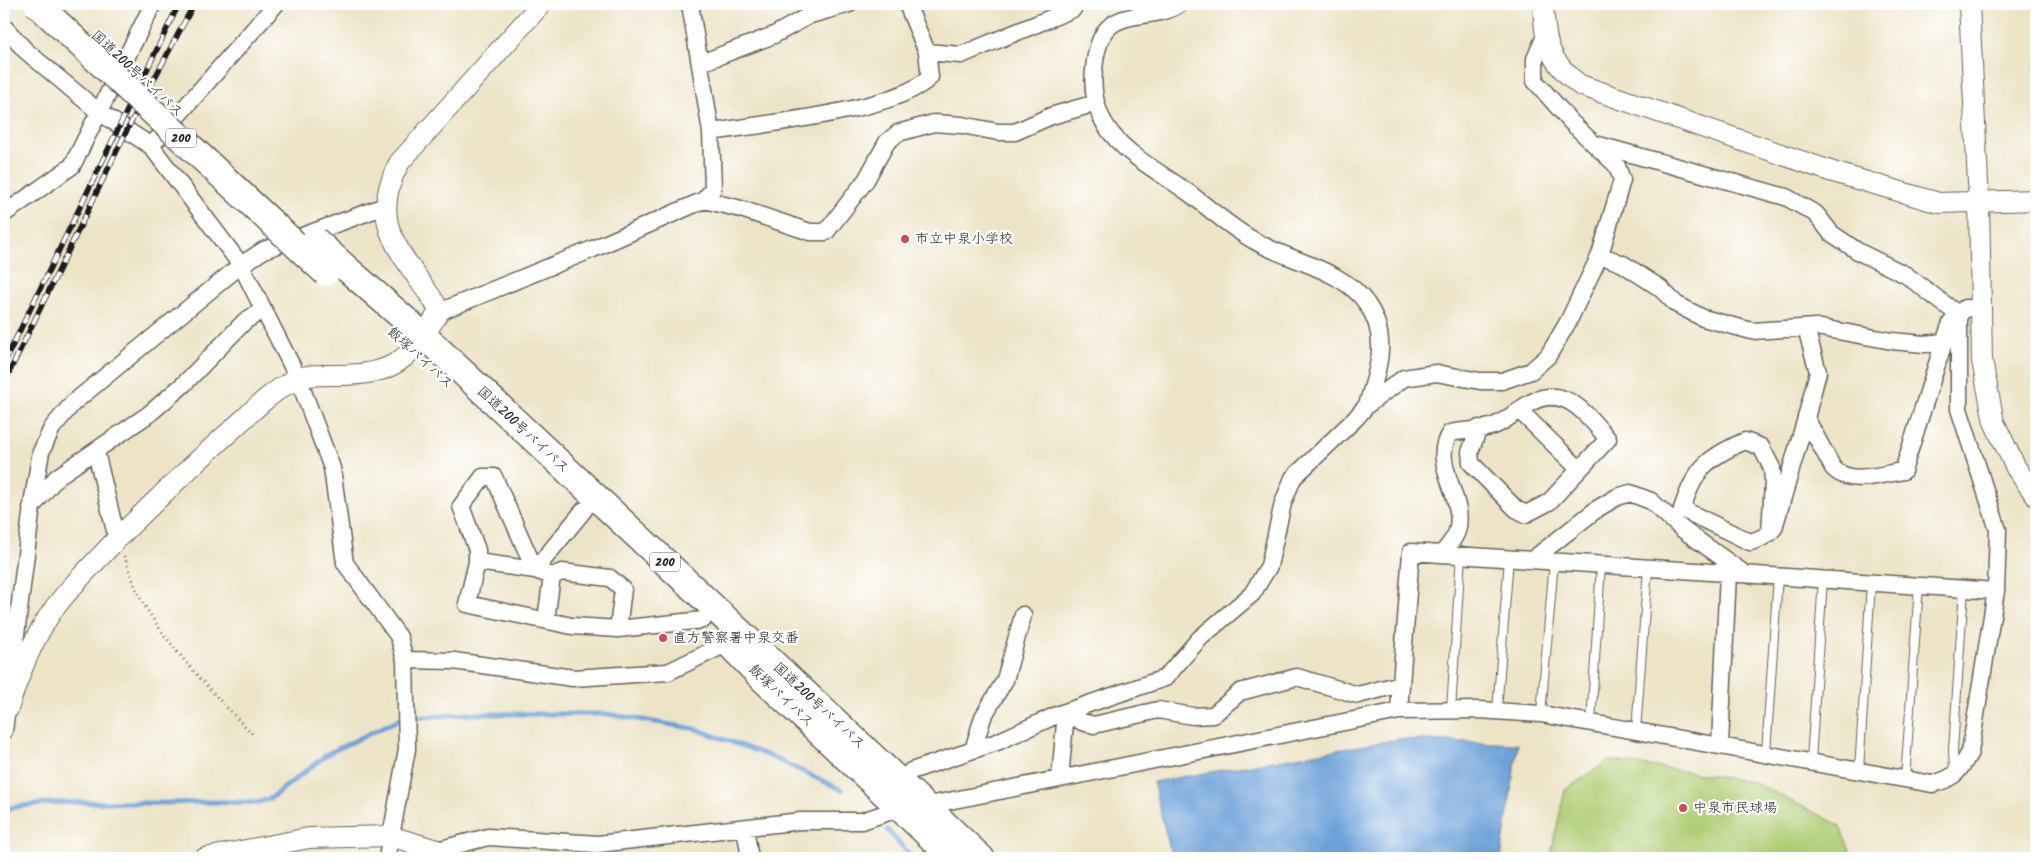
<svg xmlns="http://www.w3.org/2000/svg" width="2040" height="862" font-family="Kalam,'Klee One',sans-serif">
<style>
.green{fill:#b0cd74;stroke:#667448}
.water{fill:#6da1d9;stroke:#445e7a}
.lines{fill:none;stroke-linecap:round;stroke-linejoin:round}
.stream{stroke:#6da1d9;stroke-width:5}
.service-casing{stroke:#656258;stroke-width:10}
.minor-casing{stroke:#656258;stroke-width:19}
.tertiary-casing{stroke:#656258;stroke-width:22}
.trunk-casing{stroke:#656258;stroke-width:29}
.path{stroke:#656258;stroke-width:3;stroke-dasharray:1 4;stroke-linecap:butt}
.service{stroke:#fff;stroke-width:8}
.minor{stroke:#fff;stroke-width:16}
.tertiary{stroke:#fff;stroke-width:20}
.trunk{stroke:#fff;stroke-width:26}
.rail-casing{stroke:#1c1c1c;stroke-width:5.5}
.rail{stroke:#fff;stroke-width:4;stroke-dasharray:11;stroke-linecap:butt}
.trunk-bridge-casing{stroke:#656258;stroke-width:29;stroke-linecap:butt}
.trunk-bridge{stroke:#fff;stroke-width:26}
.poi-dot{fill:#d1495b;stroke:#fff;stroke-width:2}
.labels{text-anchor:middle;dominant-baseline:central;stroke-width:4.5;stroke-linejoin:round;paint-order:stroke}
.shield{fill:#fff;stroke:#606060;stroke-width:1}
.shield-label{font-size:12px;font-weight:bold;fill:#1c1c1c}
.street-label{font-size:14px;fill:#1c1c1c;stroke:#fff}
.poi-label{font-size:14px;fill:#1c1c1c;stroke:#fff;text-anchor:start}
</style>
<rect width="100%" height="100%" fill="#fff"/>
<filter id="ink" filterUnits="userSpaceOnUse"><feTurbulence type="fractalNoise" baseFrequency=".02" numOctaves="2"/><feDisplacementMap in="SourceGraphic" scale="10" xChannelSelector="R" yChannelSelector="G"/><feConvolveMatrix kernelMatrix="1 2 1 2 8 2 1 2 1" color-interpolation-filters="sRGB"/></filter>
<filter id="wash" filterUnits="userSpaceOnUse"><feTurbulence type="fractalNoise" baseFrequency=".0096" numOctaves="4" result="noise"/><feDisplacementMap in="SourceGraphic" scale="20" xChannelSelector="R" yChannelSelector="G"/><feGaussianBlur stdDeviation="1.12" result="paint"/><feColorMatrix in="noise" values="0 0 0 0 0 0 0 0 0 0 0 0 0 0 0 0 0 1.4 0 .05"/><feComposite in="paint" operator="in"/></filter>
<g filter="url(#wash)">
<rect width="100%" height="100%" fill="#ede4c7"/>
<path class="green" d="M1609 760 1754 782 1839 825 1853 858H1550L1565 790Z"/>
<path class="water" d="M1399 739 1518 744 1501 858H1172L1153 782Z"/>
<g class="lines">
<path class="stream" d="M4 809C49 800 91 802 137 803 177 804 216 800 256 803L271 798 329 753 400 719 465 714H607L696 729 772 757 842 790
M887 830 913 858"/>
</g>
</g>
<g filter="url(#ink)">
<g class="lines">
<defs>
<path id="service" d="M1451 710 1461 555
M1497 711 1509 558
M1541 714 1554 561
M1591 723 1601 565
M1636 731 1648 568
M1766 753 1778 576
M1811 761 1823 579
M1859 770 1871 583
M1954 772 1953 750 1964 589
M1905 779 1919 586"/>
<path id="minor" d="M1179 4C1159 19 1127 10 1108 28 1098 39 1095 57 1094 70 1087 138 1143 160 1189 193 1210 209 1230 227 1253 240 1288 261 1344 269 1367 304 1390 337 1378 370 1367 405
M4 27 26 51 99 112 151 146 241 265 298 378 332 468 345 563 399 637 405 660 407 749 387 858
M927 52 961 55 1073 9 1075 4
M701 63 774 35 810 15 849 4
M711 132C761 124 898 111 930 77L927 52 907 4
M1595 144 1786 197 1816 214 1831 233 1859 252 1906 275 1959 315 1951 323 1944 342 1924 344 1892 341 1816 327 1752 331 1703 318 1676 304 1660 288 1623 264 1600 255
M151 146 276 4
M704 200 741 209 810 232H826L866 180 887 142 898 133 934 123 962 125 998 132H1015L1051 116 1096 103
M4 214 72 166 153 4
M439 312 593 249 704 200 713 189 711 132 690 4
M1806 328 1818 372 1806 418 1833 468C1850 486 1881 474 1903 471L1944 342
M1519 410 1579 469
M96 452 117 539
M31 508 57 477 149 414 184 384 245 321 263 310
M584 510 535 570 477 562 467 604 572 626 618 629 703 620
M1770 533 1773 482 1772 468 1761 447 1745 441C1706 458 1695 469 1682 509L1750 542C1761 539 1766 536 1774 528L1806 418
M1442 554C1447 547 1455 539 1457 531 1467 499 1429 463 1450 433 1464 430 1483 431 1496 425 1509 419 1520 408 1532 402 1566 384 1588 416 1608 439L1549 502 1526 514 1516 509 1471 463 1470 452 1479 428
M1532 560 1597 509 1617 497 1630 493 1651 501 1682 529 1745 574
M477 562V550L461 506 483 477H494L535 570 552 576 546 620
M552 576 562 572 610 578 623 589 618 629
M405 660 454 661 573 678 668 672 728 643
M1399 711 1411 552 1996 591
M4 731 33 498 41 452 52 428 73 403 241 265 264 250 385 206
M1720 744 1728 573
M973 750 983 717 1005 680 1023 615
M911 771 997 742 1059 714 1165 678 1200 638 1252 594 1269 566 1283 503 1293 478 1356 418 1367 405 1404 378 1436 373 1480 381H1502L1531 371 1548 356 1568 322 1600 255 1622 180 1617 166 1571 122 1535 81V59L1545 36
M1060 778 1066 712 1082 722 1094 725 1158 710 1193 716 1213 715 1240 692 1297 677 1358 695 1401 684
M745 828 750 858
M437 850 488 837 598 844 801 821H862L898 809 924 806 1399 711 1479 710 1541 714 1932 784C1954 779 1960 771 1970 752L1996 591 1998 530 1959 409V315L1965 308 1980 309"/>
<path id="tertiary" d="M1543 4C1545 43 1548 61 1580 85L1833 172 1939 203 2036 200
M1969 4 1979 203 1982 361 1994 422 2016 468 2036 496
M8 709C18 676 30 645 49 616 67 589 92 566 114 542 151 505 187 470 226 435 248 416 270 391 297 379 308 374 325 375 338 375 396 375 409 359 439 312 435 300 428 293 421 283 391 240 372 215 399 163L541 4
M205 858 309 838 390 836 437 850 451 858"/>
<path id="trunk" d="M346 268 424 336 981 858
M728 643 762 678 953 858"/>
</defs>
<use href="#service" class="service-casing"/>
<use href="#minor" class="minor-casing"/>
<use href="#tertiary" class="tertiary-casing"/>
<use href="#trunk" class="trunk-casing"/>
<path class="path" d="M124 556C130 571 135 589 143 603 173 653 214 694 254 736"/>
<use href="#service" class="service"/>
<use href="#minor" class="minor"/>
<use href="#tertiary" class="tertiary"/>
<use href="#trunk" class="trunk"/>
<defs>
<path id="rail" d="M4 363 179 4
M4 383 127 130 194 4"/>
</defs>
<use href="#rail" class="rail-casing"/>
<use href="#rail" class="rail"/>
<defs>
<path id="trunk-bridge" d="M37 4 326 273
M315 240 346 268"/>
</defs>
<use href="#trunk-bridge" class="trunk-bridge-casing"/>
<use href="#trunk-bridge" class="trunk-bridge"/>
</g>
</g>
<g class="poi-dot">
<circle cx="905" cy="239" r="5"/>
<circle cx="663" cy="638" r="5"/>
<circle cx="1683" cy="808" r="5"/>
</g>
<g class="labels">
<g class="shield">
<rect x="166" y="128.5" width="30" height="19" rx="4"/>
<rect x="650" y="552.5" width="30" height="19" rx="4"/>
</g>
<g class="shield-label">
<text x="181" y="138">200</text>
<text x="665" y="562">200</text>
</g>
<g class="street-label">
<text transform="translate(137 74) rotate(43)">国道200号バイパス</text>
<text transform="translate(420 358) rotate(43)">飯塚バイパス</text>
<text transform="translate(523 430) rotate(43)">国道200号バイパス</text>
<text transform="translate(781 696) rotate(44)">飯塚バイパス</text>
<text transform="translate(819 706) rotate(43)">国道200号バイパス</text>
</g>
<g class="poi-label">
<text x="915" y="239">市立中泉小学校</text>
<text x="673" y="638">直方警察署中泉交番</text>
<text x="1693" y="808">中泉市民球場</text>
</g>
</g>
<rect width="2040" height="862" fill="none" stroke="#fff" stroke-width="20"/>
</svg>
